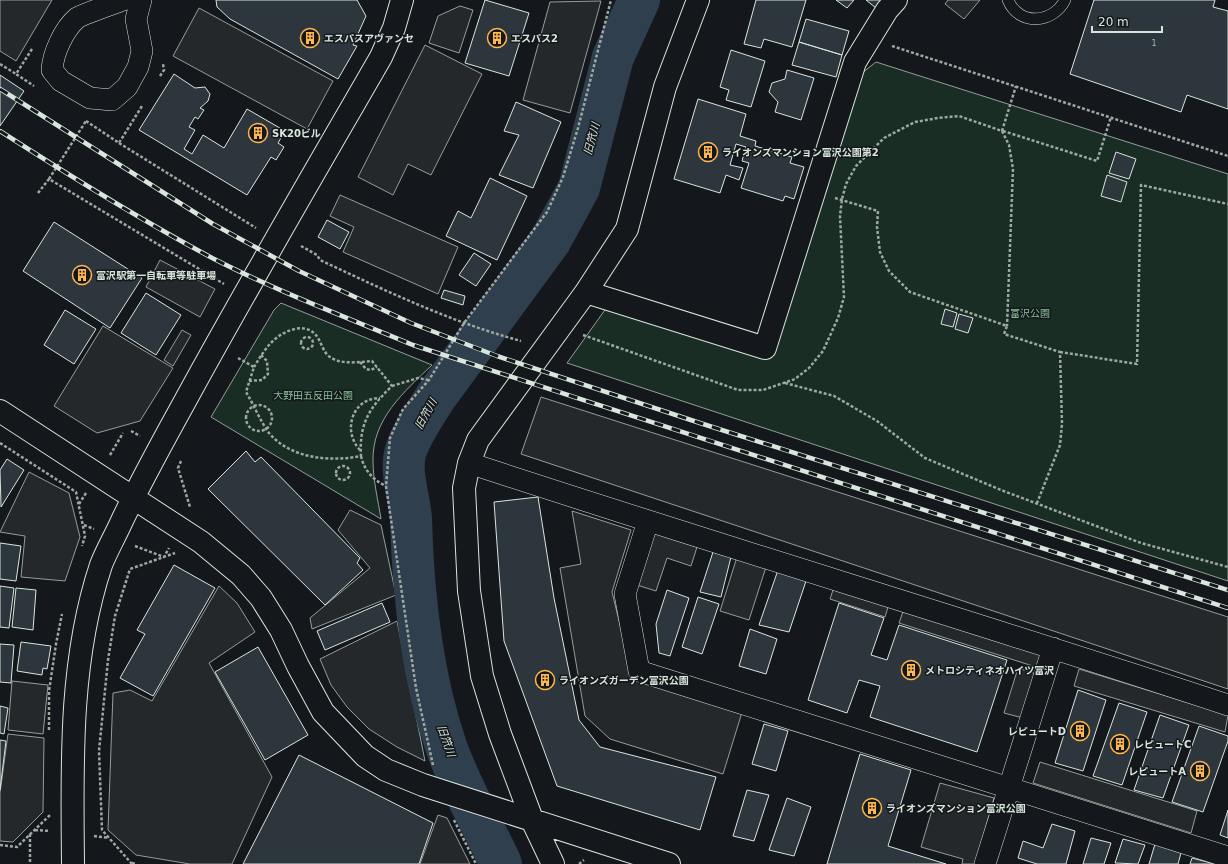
<svg xmlns="http://www.w3.org/2000/svg" width="1228" height="864" font-family="'DejaVu Sans','Noto Sans JP',sans-serif">
<style>
.green{fill:#1a2d24;stroke:#939e99}
.parking{fill:#24282b;stroke:#939e99}
.lines{fill:none;stroke-linecap:round;stroke-linejoin:round}
.river{stroke:#2f3f4d;stroke-width:42}
.building{fill:#2c363c;stroke:#d8e6dc}
.lane-casing{stroke:#d8e6dc;stroke-width:12}
.street-casing{stroke:#d8e6dc;stroke-width:22}
.secondary-casing{stroke:#d8e6dc;stroke-width:24}
.path{stroke:#9da8a2;stroke-width:2.5;stroke-dasharray:3 2;stroke-linecap:butt}
.lane{stroke:#14181c;stroke-width:11}
.street{stroke:#14181c;stroke-width:21}
.secondary{stroke:#14181c;stroke-width:22}
.rail-casing{stroke:#d8e6dc;stroke-width:4.5}
.rail{stroke:#14181c;stroke-width:3;stroke-dasharray:9;stroke-linecap:butt}
.labels{text-anchor:middle;dominant-baseline:central;stroke-width:3;stroke-linejoin:round;paint-order:stroke}
.number-label{font-size:8px;fill:#adbab4}
.poi-label{font-size:10px;font-weight:bold;fill:#d8e6dc;stroke:#14181c;text-anchor:start}
.park-label{font-size:10px;fill:#8ac095;stroke:#14181c}
.water-label{font-size:11px;font-style:italic;fill:#d8e6dc;stroke:#14181c}
</style>
<rect width="100%" height="100%" fill="#14181c"/>
<path class="green" d="M876 62 1228 174V581L567 363 607 307 771 358 862 73Z
M281 303 432 365C404 392 372 419 373 461 373 480 378 500 381 519L211 417 274 310Z"/>
<path class="parking" d="M0 0H52L16 61 0 51Z
M948 0H980L964 19 945 4Z
M601 1 570 113 523 100 550 2Z
M460 6 473 10 459 53 429 43 438 16Z
M199 8 333 81 307 129 173 56Z
M425 45 482 74 431 175 408 164 393 195 358 177Z
M340 195 458 247 438 294 343 252 354 227 330 216Z
M160 260 215 289 200 317 146 287Z
M103 326 173 368 140 421 97 433 54 406Z
M182 330 191 335 173 366 164 360Z
M541 397 1228 617V689L521 454Z
M29 472 69 493 80 537 65 581 21 577 25 536 0 532Z
M350 510 381 525 396 595 312 629 310 618 370 568 338 530Z
M572 511 631 530 612 592 632 674 743 709 723 774 610 739 585 716 560 568 581 564Z
M654 533 697 547 691 566 667 558 656 591 637 585Z
M737 557 766 567 749 620 720 611Z
M219 586 237 603 255 632 209 663 272 777 232 864H190L136 855 108 830 113 693 130 690 152 701Z
M834 587 889 604 885 617 830 599Z
M905 606 1044 651 1039 668 899 623Z
M397 621 425 761 397 747 369 729 347 707 331 685 320 659Z
M1018 668 1036 674 1023 718 1004 713Z
M1079 669 1228 715 1225 732 1074 686Z
M12 681 48 685 43 734 8 730Z
M8 734 44 738 43 812 13 842 0 841V793Z
M1040 762 1197 811 1191 833 1033 783Z
M940 783 994 798 975 864H962L963 859 921 847Z
M438 815 447 818 470 864H420Z"/>
<g class="lines">
<path class="river" d="M501 864C483 825 460 787 446 746 422 676 413 593 411 519 410 498 399 472 406 450 413 431 426 412 437 395L550 241 579 188 613 57 639 0"/>
</g>
<path class="building" d="M216 0H357L366 16 353 45 357 46 338 79 230 19 217 7Z
M485 0 529 13 509 76 465 63Z
M756 0H806L792 47 764 39 761 48 744 44Z
M836 0H854L847 8Z
M866 0H881L876 8Z
M1094 0H1215L1213 7 1228 11V109L1187 95 1181 112 1070 74Z
M806 19 849 31 842 55 799 42Z
M799 42 842 55 836 77 792 65Z
M731 50 765 61 751 107 726 100 729 90 720 87Z
M787 70 814 78 801 120 775 112 778 102 769 92 772 83 785 79Z
M174 74 195 88 205 87 210 94 208 101 200 108 204 110 198 119 195 117 189 127 195 130 184 149 192 154 203 135 224 148 247 109 285 131 278 143 284 147 276 160 271 157 247 195 139 130Z
M0 75 24 91 0 126Z
M698 99 746 114 740 136 756 141 755 146 792 157 790 163 804 167 794 199 785 196 783 201 741 188 749 163 742 161 746 147 736 144 730 165 743 168 739 180 726 175 720 193 674 179Z
M516 102 561 122 533 188 499 175 519 135 504 131Z
M1116 152 1136 159 1129 179 1109 173Z
M1107 175 1127 182 1121 202 1101 196Z
M490 178 527 196 497 260 446 236 458 211 471 218Z
M327 220 349 232 340 249 318 237Z
M54 222 142 278 110 328 23 271Z
M474 253 491 264 476 286 459 275Z
M444 290 465 296 463 305 441 298Z
M146 293 181 315 156 355 121 333Z
M945 309 957 313 953 327 941 324Z
M65 310 96 329 74 364 44 345Z
M959 314 973 318 968 333 955 329Z
M246 451 255 462 261 457 360 558 357 563 363 570 325 605 208 489Z
M7 459 24 470 1 507 0 470Z
M538 497 554 598 579 720 600 747 716 777 700 830 557 786 504 641 494 502Z
M0 543 21 546 16 581 0 579Z
M713 552 731 557 721 597 700 592Z
M174 565 215 588 153 696 120 678 145 634 137 630Z
M778 570 806 581 789 632 759 625Z
M0 586 14 588 9 628 0 627Z
M16 588 36 590 33 630 12 627Z
M667 590 689 598 670 656 659 653 656 624Z
M698 597 719 604 702 654 682 647Z
M382 603 390 622 325 650 317 631Z
M839 603 884 618 871 655 887 660 899 625 1007 660 977 752 870 717 880 686 859 680 847 713 808 700Z
M750 629 777 639 766 674 739 666Z
M21 642 51 646 47 669 43 668 42 675 17 671Z
M0 644 14 645 11 683 0 682Z
M258 647 308 735 265 760 215 672Z
M1078 690 1106 700 1083 771 1055 763Z
M1119 703 1147 712 1122 785 1093 776Z
M0 706 8 708 4 734 0 733Z
M1160 715 1189 725 1163 798 1134 790Z
M764 724 788 731 776 771 752 764Z
M1199 726 1228 736V741L1203 812 1172 802Z
M0 740 6 741 0 790Z
M860 754 911 770 888 846 946 864H827Z
M299 755 433 823 419 864H243Z
M747 790 769 795 754 841 733 836Z
M787 798 811 807 794 856 769 850Z
M1228 810V838L1220 835Z
M1052 824 1075 831 1066 864H1037L1018 858 1023 841 1043 848Z
M1091 838 1111 843 1104 864H1083Z
M1123 839 1145 845 1138 864 1115 863Z
M1155 844 1181 853 1178 864H1149Z
M1192 858 1215 864H1190Z"/>
<g class="lines">
<defs>
<path id="lane" d="M1008 0C1019 27 1054 23 1065 0"/>
<path id="street" d="M123 0C113 4 83 14 77 18 64 29 53 53 52 70L61 81 90 98 112 100 127 87 138 67 142 51 136 19 141 0
M469 463C721 546 976 622 1228 705
M648 521 625 594 639 671 1228 857
M985 864 1053 648"/>
<path id="secondary" d="M586 292 765 348 855 62 887 10 896 0
M0 411 201 542 241 575 261 598 281 630 298 666 323 712 365 756 386 770 423 785 669 864
M73 864C72 765 69 661 101 565 106 552 114 538 120 525 141 480 166 436 190 392 252 279 317 168 381 57L394 28 402 0
M553 864 533 822 500 734 482 676 469 591 464 488 469 463 478 440 586 292 627 229 665 87 698 0"/>
</defs>
<use href="#lane" class="lane-casing"/>
<use href="#street" class="street-casing"/>
<use href="#secondary" class="secondary-casing"/>
<path class="path" d="M892 46 1228 156
M32 49 16 74 34 86
M0 64 16 74
M160 76 164 70 163 64
M86 121 119 143 142 106
M1002 131 1009 145 1013 169 1007 326
M1003 131 1097 161 1111 117
M119 143 256 228
M49 179 86 121
M38 193 49 179 224 284
M835 198 878 211 877 227 880 252 889 271 910 292 1007 326 1004 334 1060 352 1062 424 1060 445 1037 503
M301 246 317 255 320 260C386 291 451 322 521 341
M583 335 738 390H763L795 379 809 368 823 351 838 318 844 297 840 216 842 199 846 184 856 166 884 138 915 122 938 118 959 116 1002 131 1016 86
M301 343a6 6 0 1 1 12 0a6 6 0 1 1-12 0Z
M1060 352 1137 364 1141 185 1228 204
M238 358 254 367 246 392C254 405 260 421 269 433 291 459 330 462 361 456 359 424 369 408 392 386L372 361C359 362 341 365 330 357 323 353 321 340 315 334 310 329 303 327 295 329 274 334 265 349 254 367
M360 362 366 369 371 370 377 367
M249 381 262 380 268 374 267 361 261 355
M785 383 834 396 877 421 925 458 1001 490 1141 543 1228 567
M392 386 418 378 428 380
M246 418a13 13 0 1 1 26 0a13 13 0 1 1-26 0Z
M131 431 140 436
M0 443 76 492 85 536 82 546
M360 450C342 431 352 398 380 398
M110 455 123 433
M361 456C364 470 373 480 386 486
M181 461 178 468 190 507
M336 473a7 7 0 1 1 14 0a7 7 0 1 1-14 0Z
M79 504 86 493
M84 525 94 529
M135 546 164 557 169 548
M49 730V691L56 644 62 614
M433 765 416 688 386 486 390 438 403 409 429 380 464 323 547 212 563 177 578 128 611 0
M454 820 476 864
M35 830 50 831
M30 834V864
M94 836 109 838
M0 845 17 847 50 815
M132 863 136 864
M132 864 102 830 99 751 108 660 115 616 130 569 175 553
M579 864 584 860"/>
<use href="#lane" class="lane"/>
<use href="#street" class="street"/>
<use href="#secondary" class="secondary"/>
<defs>
<path id="rail" d="M0 89 213 224 299 271 411 323 497 356 703 424 1228 590
M0 131C70 176 142 221 216 260 279 292 348 318 413 345L1228 608"/>
</defs>
<use href="#rail" class="rail-casing"/>
<use href="#rail" class="rail"/>
</g>
<defs>
<symbol id="building-ring" viewBox="-11 -11 22 22"><circle r="9.5" fill="#14181c" stroke="#ffb74d" stroke-width="1.5"/><path d="M-4-6H4V6H1V3H-1V6H-4ZM-2.5-4.3h1.7v1.8h-1.7ZM.8-4.3h1.7v1.8H.8ZM-2.5-1h1.7V.8h-1.7ZM.8-1h1.7V.8H.8Z" fill="#ffb74d"/></symbol>
</defs>
<g fill-rule="evenodd">
<use href="#building-ring" x="299" y="27" width="22" height="22"/>
<use href="#building-ring" x="486" y="27" width="22" height="22"/>
<use href="#building-ring" x="247" y="122" width="22" height="22"/>
<use href="#building-ring" x="697" y="141" width="22" height="22"/>
<use href="#building-ring" x="71" y="264" width="22" height="22"/>
<use href="#building-ring" x="900" y="659" width="22" height="22"/>
<use href="#building-ring" x="534" y="669" width="22" height="22"/>
<use href="#building-ring" x="1069" y="720" width="22" height="22"/>
<use href="#building-ring" x="1109" y="733" width="22" height="22"/>
<use href="#building-ring" x="1189" y="760" width="22" height="22"/>
<use href="#building-ring" x="861" y="797" width="22" height="22"/>
</g>
<g class="labels">
<g class="number-label">
<text x="1154" y="43">1</text>
</g>
<g class="poi-label">
<text x="324" y="38">エスパスアヴァンセ</text>
<text x="511" y="38">エスパス2</text>
<text x="272" y="133">SK20ビル</text>
<text x="722" y="152">ライオンズマンション富沢公園第2</text>
<text x="96" y="275">富沢駅第一自転車等駐車場</text>
<text x="925" y="670">メトロシティネオハイツ富沢</text>
<text x="559" y="680">ライオンズガーデン富沢公園</text>
<text x="1066" y="731" text-anchor="end">レピュートD</text>
<text x="1134" y="744">レピュートC</text>
<text x="1186" y="771" text-anchor="end">レピュートA</text>
<text x="886" y="808">ライオンズマンション富沢公園</text>
</g>
<g class="park-label">
<text x="1030" y="313">富沢公園</text>
<text x="313" y="395">大野田五反田公園</text>
</g>
<g class="water-label">
<text transform="translate(592 139) rotate(-75)">旧笊川</text>
<text transform="translate(426 414) rotate(-61)">旧笊川</text>
<text transform="translate(446 741) rotate(71)">旧笊川</text>
</g>
</g>
<path d="M1092 26v6h70v-6" fill="none" stroke="#d8e6dc" stroke-width="2"/>
<text x="1098" y="26" font-size="12" fill="#d8e6dc" stroke="#14181c" stroke-width="3" paint-order="stroke">20 m</text>
</svg>
